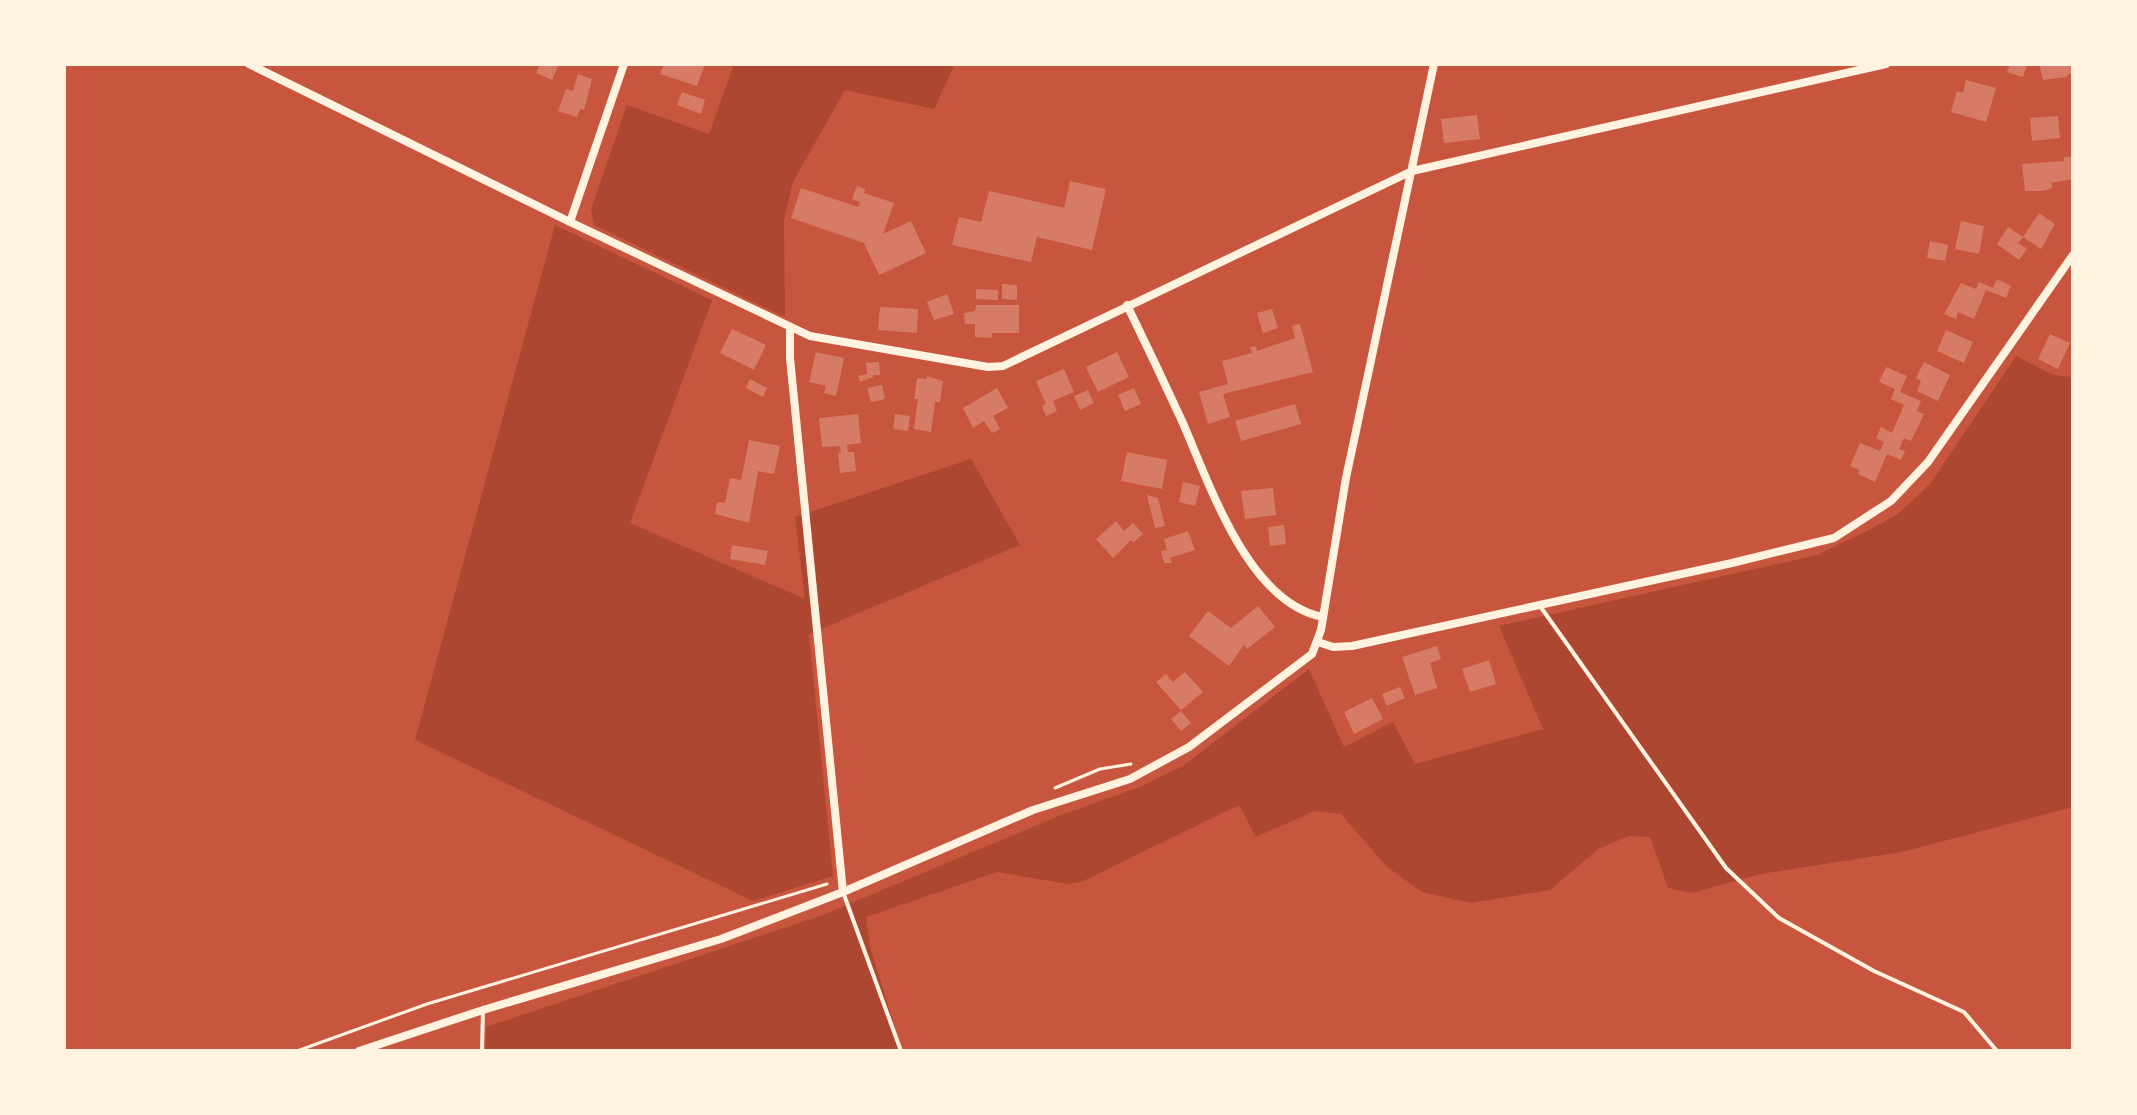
<svg xmlns="http://www.w3.org/2000/svg" width="2137" height="1115" font-family="Montserrat,sans-serif">
<style>
.green{fill:#ae4732}
.building{fill:#d67c66}
.lines{fill:none;stroke-linecap:round;stroke-linejoin:round}
.path{stroke:#fff3e0;stroke-width:3}
.service{stroke:#fff3e0;stroke-width:4}
.minor{stroke:#fff3e0;stroke-width:8}
</style>
<rect width="100%" height="100%" fill="#c8553d"/>
<path class="green" d="M734 64H955L934 109 845 90 793 182 784 219 785 317 594 225 591 209 627 105 709 134Z
M555 225 712 300 630 523 805 599 795 517 971 459 1020 545 809 634 833 876 753 901 415 740Z
M2016 356 2053 375 2073 377V807L1902 852 1760 874 1692 893 1668 888 1650 837 1629 836 1598 849 1550 890 1471 903 1422 892 1386 866 1341 814 1315 811 1256 837 1239 805 1081 882 1068 884 997 872 866 917 870 946 902 1051H486V1027L823 915 1061 815 1140 787 1183 766 1309 669 1344 747 1393 722 1415 764 1543 729 1499 626 1817 555 1867 531 1898 514 1930 484Z"/>
<path class="building" d="M540 64H559L552 80 536 73Z
M664 64H705L697 86 660 74Z
M2010 64H2027L2023 77 2007 72Z
M2039 64H2073V73L2067 75V77L2043 80Z
M578 74 592 79 584 110 580 109 577 117 558 111 566 89 573 91Z
M1966 80 1996 88 1986 122 1951 112 1957 91 1963 93Z
M682 92 705 100 701 114 677 105Z
M1477 115 1480 139 1444 143 1441 119Z
M2058 116 2060 138 2032 141 2030 118Z
M2064 157H2073V179L2051 183 2052 188 2043 191H2025L2022 164 2064 161Z
M1070 181 1106 189 1092 250 1037 237 1031 262 952 245 959 217 981 222 989 191 1064 208Z
M857 186 865 189 864 193 894 203 883 234 911 221 926 253 879 275 864 243 791 218 801 188 858 207 860 202 852 199Z
M2039 213 2055 224 2041 249 2023 237Z
M1961 221 1984 226 1979 254 1955 249Z
M2008 227 2023 237 2018 243 2027 249 2019 260 1997 244Z
M1930 241 1948 245 1945 261 1927 258Z
M1997 279 2011 286 2006 298 1986 290 1974 319 1958 312 1956 319 1944 314 1961 283 1976 289 1979 282 1993 288Z
M1002 284 1017 285V300L1002 299Z
M976 289 998 290V300L976 299Z
M947 294 954 314 934 320 927 302Z
M976 305H1019V333H992V338L975 337V324H965L964 313 975 311Z
M880 307 918 309 917 333 878 330Z
M1272 309 1278 328 1263 333 1257 313Z
M1300 324 1313 372 1223 394 1230 417 1208 424 1199 392 1228 384 1222 361 1252 353 1250 347 1256 346 1257 351 1295 338 1292 326Z
M732 329 766 345 754 370 720 353Z
M1946 330 1973 342 1964 363 1937 351Z
M2050 334 2070 343 2058 369 2038 359Z
M816 352 844 358 836 396 824 393 826 386 809 382Z
M1117 352 1129 377 1098 392 1086 367Z
M879 362 880 375H873V377L860 382 858 376 867 374 866 363Z
M1924 362 1950 375 1938 401 1917 391 1921 381 1916 378Z
M1886 367 1907 376 1900 392 1921 401 1917 411 1924 414 1911 441 1904 438 1899 449 1905 451 1901 460 1887 454 1875 482 1858 474 1859 470 1850 466 1860 443 1880 451 1884 442 1876 438 1881 427 1892 433 1904 405 1891 399 1895 389 1879 382Z
M1064 369 1074 392 1053 401 1057 411 1046 416 1042 406 1046 404 1036 381Z
M927 376 943 381 940 402H935L931 432 914 429 918 399H914L917 378 926 379Z
M750 379 767 388 763 397 746 388Z
M882 385 885 399 871 402 867 388Z
M997 388 1008 408 993 416 1000 429 992 433 984 421 973 428 963 408Z
M1134 388 1141 404 1125 411 1118 395Z
M1088 390 1094 403 1080 410 1074 396Z
M1295 404 1301 424 1241 441 1235 421Z
M858 414 861 443 847 445 848 452H854L856 471 840 473 838 453 841 452 840 446 822 447 819 418Z
M895 414 910 416 908 431 893 429Z
M749 440 780 446 774 474 758 471 749 523 715 514 717 502 725 503 730 478 741 480Z
M1127 452 1167 460 1162 489 1121 481Z
M1183 482 1200 486 1195 506 1179 502Z
M1273 488 1276 515 1245 519 1241 491Z
M1147 495 1158 498 1165 526 1155 528Z
M1116 521 1124 531 1133 523 1143 534 1134 542 1131 540 1113 558 1096 539Z
M1284 525 1286 544 1270 546 1268 527Z
M1188 531 1195 550 1170 558 1172 563H1164L1161 551 1167 550 1164 539Z
M732 545 768 551 765 565 730 559Z
M1258 606 1275 627 1247 649 1244 645 1229 666 1189 636 1208 611 1231 628Z
M1437 646 1441 659 1430 663 1437 688 1415 695 1402 657Z
M1489 660 1496 684 1470 692 1462 669Z
M1185 672 1203 692 1181 710 1156 682 1166 674 1173 682Z
M1400 687 1405 698 1387 706 1382 694Z
M1372 698 1383 719 1354 734 1344 712Z
M1181 711 1191 723 1181 731 1171 719Z"/>
<g class="lines">
<path class="path" d="M1055 788 1100 769 1131 764
M297 1051 427 1004 827 884"/>
<path class="service" d="M1540 606 1726 868 1779 918 1874 971 1964 1012 1997 1051
M843 892 901 1051
M482 1051 483 1010"/>
<path class="minor" d="M249 64 570 222 810 336 988 367 1003 366 1412 171 1886 64
M570 222 624 64
M1127 305C1146 344 1164 382 1182 421 1210 484 1247 602 1323 617
M790 328V358L843 892
M1318 642 1333 647 1352 646 1732 563 1834 538 1891 501 1928 462 2073 255
M359 1051 483 1010 721 939 843 892 1033 810 1130 779 1189 747 1312 654 1321 630 1346 478 1434 64"/>
</g>
<rect width="2137" height="1115" fill="none" stroke="#fff3e0" stroke-width="132"/>
</svg>
